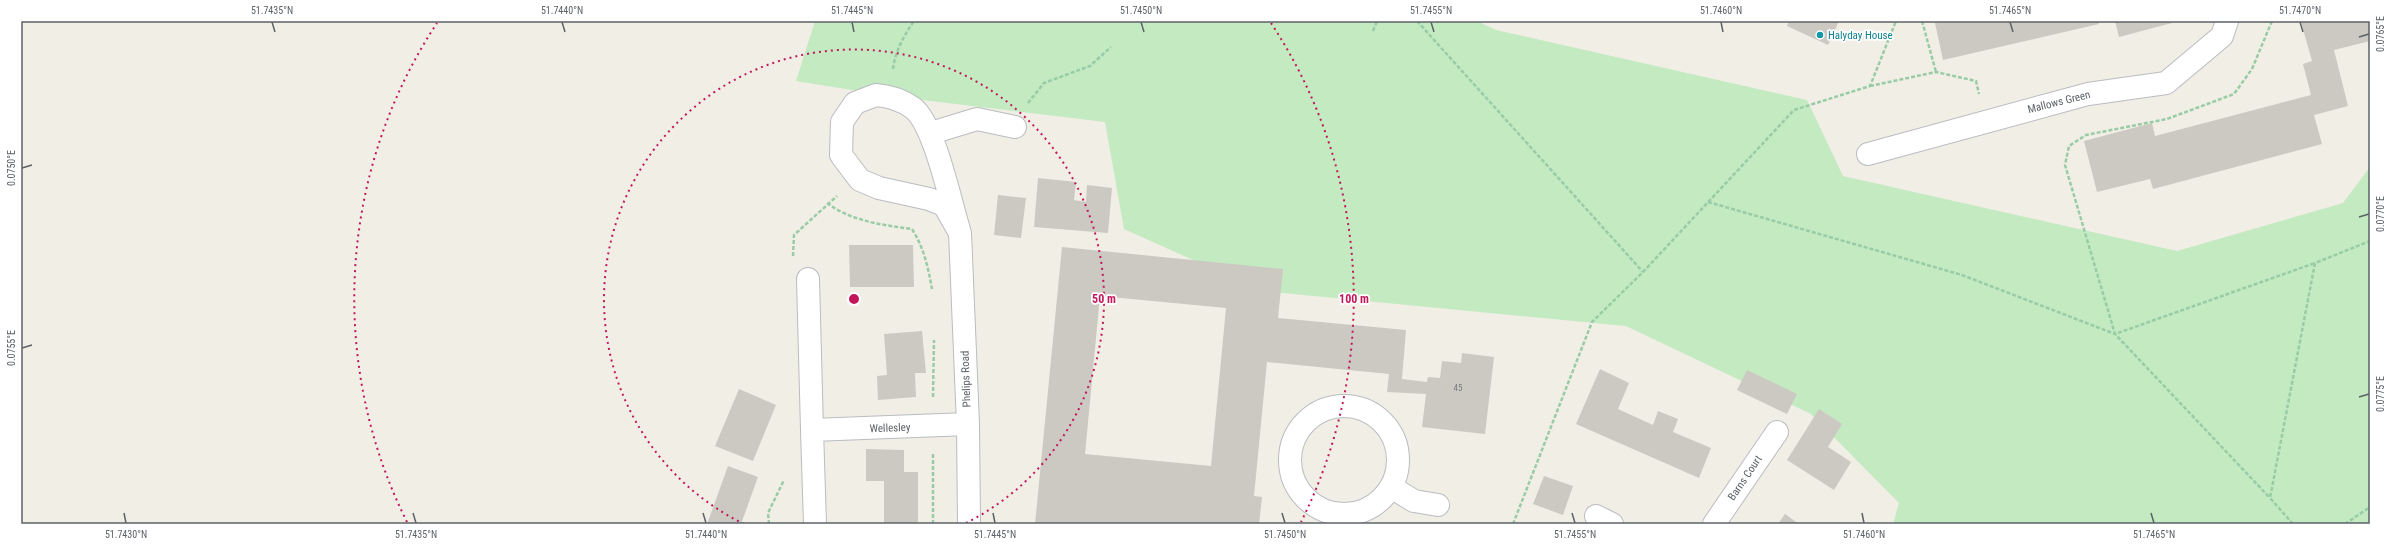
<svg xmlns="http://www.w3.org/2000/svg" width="2391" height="545" font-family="'Roboto Condensed',sans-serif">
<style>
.green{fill:#c3eac1}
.building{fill:#ccc9c3;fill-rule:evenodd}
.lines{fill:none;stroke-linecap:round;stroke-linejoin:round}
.minor-casing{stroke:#b9bcc1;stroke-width:24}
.path{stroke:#99cca6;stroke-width:2.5;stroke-dasharray:4 2;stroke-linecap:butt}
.minor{stroke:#fff;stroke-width:22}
.ticks{fill:none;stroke:#5d6268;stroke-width:1.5}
.ring{fill:none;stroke:#c2185b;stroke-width:2;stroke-dasharray:2 4}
.culture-dot{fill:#0f9aa8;stroke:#fff;stroke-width:1.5}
.labels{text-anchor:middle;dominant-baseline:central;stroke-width:3.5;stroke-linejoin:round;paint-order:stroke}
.number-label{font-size:9px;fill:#797c7f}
.culture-label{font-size:11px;fill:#0d838f;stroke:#fff;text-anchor:start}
.street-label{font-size:11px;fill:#5d6268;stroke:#fff}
.centre{fill:#c2185b;stroke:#fff;stroke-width:2}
.ring-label{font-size:12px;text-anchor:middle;font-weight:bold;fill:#c2185b;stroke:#fff;stroke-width:3.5;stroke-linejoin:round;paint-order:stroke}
.neatline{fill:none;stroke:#5d6268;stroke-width:1.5}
.ticks-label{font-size:10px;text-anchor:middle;fill:#5d6268}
</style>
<rect width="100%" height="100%" fill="#f1eee6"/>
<path class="green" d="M815 21H1477L1496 30 1807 100 1843 176 2177 251 2343 203 2370 167V524H1893L1899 503 1811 414 1626 326 1262 291 1124 229 1105 122 889 96 796 81Z"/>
<path class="building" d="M1789 21H1839L1828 45 1787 26Z
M1943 21H2098L2099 24 1943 60 1935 23Z
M2115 21H2171L2172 23 2119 37Z
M2306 21H2370V41L2334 50 2348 106 2314 115 2322 144 2153 189 2150 179 2097 192 2084 141 2152 123 2155 136 2311 95 2303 64 2312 61 2301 22Z
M1038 178 1076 182 1074 200 1086 202 1087 185 1112 188 1108 233 1034 227Z
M998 195 1026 198 1021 238 994 235Z
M849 245H913L914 287H850Z
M1062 247 1283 269 1278 318 1406 330 1402 379 1427 382 1428 377 1440 378 1442 361 1461 363 1462 353 1494 357 1485 434 1422 427 1426 394 1387 392 1389 374 1267 362 1254 496 1262 497 1259 524H1035ZM1100 296 1226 308 1211 466 1085 454Z
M922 331 926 373H915L916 397 878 400 877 376 887 375 884 334Z
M1600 369 1629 383 1618 409 1653 425 1658 411 1678 419 1673 432 1711 448 1699 478 1576 424Z
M1747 370 1797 394 1787 414 1737 390Z
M739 389 776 405 753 461 715 446Z
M1819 409 1842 424 1828 447 1851 462 1834 490 1787 460Z
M866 449 904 450V472H918V524H884V481H866Z
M728 466 758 477 741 524H707Z
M1544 476 1573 486 1563 515 1533 504Z
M1785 514 1799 524H1778Z"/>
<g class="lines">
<defs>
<path id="minor" d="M876 95C889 96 902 100 913 108 935 125 951 205 960 233L944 205 929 199 879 188 860 180 841 155 842 122 855 103Z
M931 133 977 119 1015 127
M1868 154 2088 94 2166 83 2222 36 2227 21
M960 233 968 424 969 524
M808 279 812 430 968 424
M1290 460a54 54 0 1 1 108 0a54 54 0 1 1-108 0Z
M812 430 815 524
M1391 487 1414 501 1438 505
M1596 516 1612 524
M1714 524 1777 432"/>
</defs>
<use href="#minor" class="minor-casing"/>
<path class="path" d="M1417 21 1643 272
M1922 21 1936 72
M2272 21 2252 69 2234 94 2167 119 2086 135 2069 146 2065 165 2115 334 2315 263
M1373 31 1377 21
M893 69C895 52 904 35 914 21
M1870 86 1936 72 1976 81 1979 94
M1028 103 1044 83 1090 66 1111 47
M1708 202 1962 275 2115 334 2270 498
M827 203C851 221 882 225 912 229 924 248 928 267 932 289
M793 256 794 235 837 196
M933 397 934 340
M769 524 768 513 784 480
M933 524V454
M1513 524 1592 322 1643 272 1794 110 1870 86 1896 21
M2293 524 2270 498 2315 263 2370 241
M2345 524 2370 507"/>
<use href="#minor" class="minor"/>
</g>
<path class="ticks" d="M272 22 275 32M562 22 565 32M852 22 854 32M1141 22 1144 32M1431 22 1434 32M1721 22 1723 32M2010 22 2013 32M2300 22 2303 32M2359 37 2369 34M22 168 32 165M2359 217 2369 214M22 348 32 345M2359 397 2369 394M124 513 126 523M413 513 416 523M703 513 706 523M993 513 995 523M1282 513 1285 523M1572 513 1575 523M1862 513 1864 523M2151 513 2154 523"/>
<g class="ring">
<path d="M744 524A250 250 0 1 1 964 524"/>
<path d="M407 522A500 500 0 0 1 437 23M1271 23A500 500 0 0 1 1301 522"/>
</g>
<circle class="culture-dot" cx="1820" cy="35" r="4"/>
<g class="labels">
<g class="number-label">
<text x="1458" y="388">45</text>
</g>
<g class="culture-label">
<text x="1828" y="35">Halyday House</text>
</g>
<g class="street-label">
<text transform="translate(2059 102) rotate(-14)">Mallows Green</text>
<text transform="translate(966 379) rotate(-92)">Phelips Road</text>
<text transform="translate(890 428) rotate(-2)">Wellesley</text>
<text transform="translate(1745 478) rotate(-56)">Barns Court</text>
</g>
</g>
<circle cx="854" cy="299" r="6" class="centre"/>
<g class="ring-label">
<text x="1104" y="303">50 m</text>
<text x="1354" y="303">100 m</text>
</g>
<rect width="2391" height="545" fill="none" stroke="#ffffff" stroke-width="44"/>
<rect x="22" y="22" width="2347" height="501" class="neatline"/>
<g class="ticks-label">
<text x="272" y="14">51.7435°N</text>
<text x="562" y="14">51.7440°N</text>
<text x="852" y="14">51.7445°N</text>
<text x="1141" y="14">51.7450°N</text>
<text x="1431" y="14">51.7455°N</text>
<text x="1721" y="14">51.7460°N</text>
<text x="2010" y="14">51.7465°N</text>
<text x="2300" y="14">51.7470°N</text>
<text transform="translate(2380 34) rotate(-90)" y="4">0.0765°E</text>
<text transform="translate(11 168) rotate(-90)" y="4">0.0750°E</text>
<text transform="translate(2380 214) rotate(-90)" y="4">0.0770°E</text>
<text transform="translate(11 348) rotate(-90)" y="4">0.0755°E</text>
<text transform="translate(2380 394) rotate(-90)" y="4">0.0775°E</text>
<text x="126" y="538">51.7430°N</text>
<text x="416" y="538">51.7435°N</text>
<text x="706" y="538">51.7440°N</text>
<text x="995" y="538">51.7445°N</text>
<text x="1285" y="538">51.7450°N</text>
<text x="1575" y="538">51.7455°N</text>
<text x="1864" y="538">51.7460°N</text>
<text x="2154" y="538">51.7465°N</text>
</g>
</svg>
